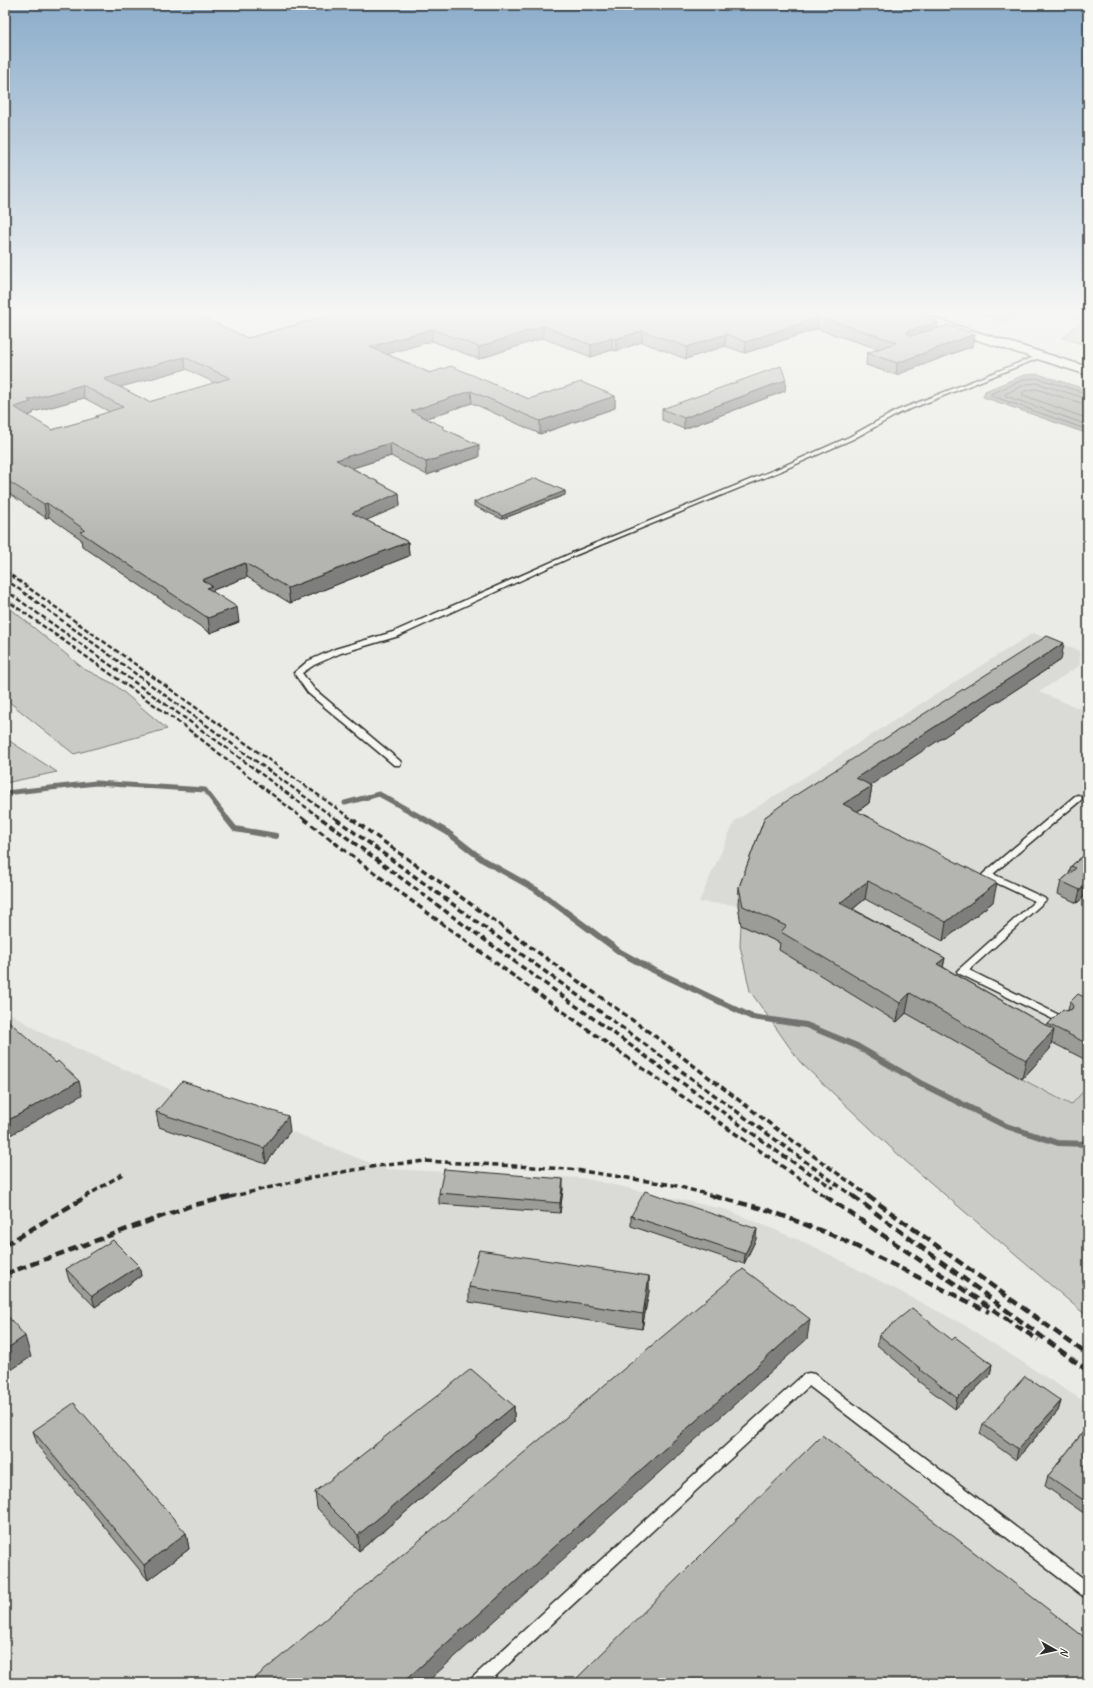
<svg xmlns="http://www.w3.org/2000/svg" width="1093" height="1688" font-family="Caveat,sans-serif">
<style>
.built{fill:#dadad6}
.green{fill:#cacac7;stroke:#7a7a79}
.water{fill:#a1a19e;stroke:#727270}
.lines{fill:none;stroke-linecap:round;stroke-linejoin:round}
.shore{stroke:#5a5a59;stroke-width:1}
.stream-far1{stroke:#727270;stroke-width:5}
.stream{stroke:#727270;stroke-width:6}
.service-casing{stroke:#2b2b2b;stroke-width:3}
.tertiary-casing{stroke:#2b2b2b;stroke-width:3}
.service{fill:#f6f6f2;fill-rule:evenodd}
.tertiary{fill:#f6f6f2;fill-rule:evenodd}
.rail-far2{stroke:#2b2b2b;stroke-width:2.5;stroke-dasharray:5 2.5;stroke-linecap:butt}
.rail-far1{stroke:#2b2b2b;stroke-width:3.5;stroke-dasharray:6 3.5;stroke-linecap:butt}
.rail{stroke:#2b2b2b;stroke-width:4.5;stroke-dasharray:9 4.5;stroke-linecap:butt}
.wall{fill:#9b9b98;stroke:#2b2b2b;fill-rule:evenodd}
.shaded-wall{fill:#7e7e7c;stroke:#2b2b2b}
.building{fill:#b4b4b1;stroke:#2b2b2b;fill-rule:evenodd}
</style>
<rect width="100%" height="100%" fill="#eaeae6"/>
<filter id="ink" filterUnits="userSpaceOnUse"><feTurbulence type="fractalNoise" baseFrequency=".025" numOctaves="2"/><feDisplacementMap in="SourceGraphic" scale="8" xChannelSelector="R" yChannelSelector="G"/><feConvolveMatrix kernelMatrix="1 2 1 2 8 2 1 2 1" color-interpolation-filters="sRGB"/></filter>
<g filter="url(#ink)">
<path class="built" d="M1033 633 1079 651 1080 665 1039 692 1088 712V1086L1071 1105 1022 1079 897 1022 784 945 741 925 738 905 699 902 735 821Z
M5 1010 44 1034 185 1096 290 1131 385 1169 582 1178 727 1210 813 1246 964 1325 1088 1404V1683H5Z"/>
<path class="green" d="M970 311H1034L1002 321Z
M1057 311H1088V329L1085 331 1082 342 1088 344V346L1063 338 1082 320Z
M5 604 84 669 114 684 167 729 74 754 8 701 5 696Z
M5 738 57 772 5 783Z
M741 925 784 945 897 1022 907 1013 1022 1079 1071 1105 1088 1086V1317L903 1159 800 1062 750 991 740 946Z"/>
<path class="water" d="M1038 374 1088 390V434L983 397 985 391 1024 375Z"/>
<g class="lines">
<path class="shore" d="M1088 394 1037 378 1025 379 991 394 992 396 1088 430
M1088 399 1037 383 1026 384 1005 394 1006 396 1088 425
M1088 405 1036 389 1028 390 1022 393 1023 395 1088 419"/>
<path class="stream-far1" d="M5 793 96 783 205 790 228 820
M345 803 379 794 426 820"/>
<path class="stream" d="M227 819 235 829 276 836
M424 819 447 832 483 860 535 889 620 952 649 968 752 1017 806 1025 857 1046 922 1084 1006 1126 1058 1143 1088 1144"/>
<defs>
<path id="service" d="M1039 355 1044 356 900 413 853 439 783 470 576 555 399 636 341 653 314 665 302 673 314 689 400 761 401 763 400 765H394L308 693 294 673 308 661 335 649 393 632 572 553 779 468 849 437 896 411Z
M1078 795 1082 798 1081 800 993 874 1044 898 1046 900 969 970 1067 1019 1068 1021 1067 1023 1063 1024 958 973 957 971 1035 901 984 877 982 875 984 873 1075 796Z
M809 1373 814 1374 1088 1582V1598L1083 1596 809 1386 488 1683H469L472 1678 804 1374Z"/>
<path id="tertiary" d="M893 311H911L1088 367V375L895 314Z"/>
</defs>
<use href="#service" class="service-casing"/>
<use href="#tertiary" class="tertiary-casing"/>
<use href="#service" class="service"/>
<use href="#tertiary" class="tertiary"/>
<path class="rail-far2" d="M5 571 353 820
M5 579 337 820
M5 590 217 741 323 820
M5 599 184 726 305 820"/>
<path class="rail-far1" d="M304 819C474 951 650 1074 826 1197
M322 819 460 922 782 1155 833 1188
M336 819 854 1197
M352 819 656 1037 778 1130 870 1197
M85 1197 124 1173
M230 1197 313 1177 377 1166 425 1161 569 1169 673 1185 717 1197"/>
<path class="rail" d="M713 1196 768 1210 837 1237 989 1312
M825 1196 1038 1340
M853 1196 1088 1371
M868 1196 1088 1355
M5 1245 87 1196
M5 1274 190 1206 234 1196"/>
</g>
<path class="wall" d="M5 311 248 338 346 311H903L937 328 975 334 973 346 896 375 866 365 867 353 879 349 817 329 745 353 725 346 686 359 642 342 616 351 612 350 591 357 543 338 479 359 432 341 387 354 430 373 529 399 615 396V408L540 434 472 403 426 418 444 429 479 457 427 475 391 456 352 468 399 493 400 506 366 520 408 542 409 556 290 603 247 577 213 590V592L239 622 210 633 82 546 81 539 49 517 46 518 5 491ZM186 369 215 383 149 402 120 387ZM84 398 110 412 96 416V418L52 430 28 416 33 414V412Z
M785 391 684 429 662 420V409Z
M565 491V495L502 519 474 506V502Z
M1061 660 870 785 872 786 869 803 857 812 993 902 943 941 865 899 853 909 945 958 943 967 1047 1026 1048 1024 1068 1010 1070 1002 1088 999V1061L1051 1042 1050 1049 1022 1079 906 1013 897 1022 779 950 780 943 741 925 738 905 739 887 765 817Z
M1088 852V893L1077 903 1058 894 1061 881 1069 874 1071 866Z
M156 1112 290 1131 266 1164 159 1127Z
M563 1189 560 1213 439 1204V1193Z
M631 1216 756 1239 744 1264 631 1226Z
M139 1266 141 1276 95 1307 69 1280 66 1269Z
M649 1276V1291L642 1329 469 1302V1287Z
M879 1335 952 1340 992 1364 990 1375 955 1409 918 1381V1379L877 1345Z
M1061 1401 1058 1411 1016 1460 980 1434 983 1424Z
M514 1406V1422L359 1551 317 1508 315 1492Z
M1088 1426V1516L1045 1486 1048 1476Z
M33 1431 186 1533 189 1549 148 1580 38 1446Z"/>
<path class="shaded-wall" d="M818 317 817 329 745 353 746 342Z
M938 322 936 333 907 343V333L908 331Z
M543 326V338L479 359V347Z
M432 329V341L371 359 370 347Z
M642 331V342L616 351V339Z
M726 334 725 346 686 359 687 347Z
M975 334 973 346 896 375 897 363Z
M612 338V350L591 357V345Z
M184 357 186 369 106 391 104 379Z
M786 380 785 391 684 429V418Z
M82 385 84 398 33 412V414L16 419 14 407 28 400Z
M471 391 472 403 412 423 411 411Z
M615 396V408L540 434V421Z
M390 443 391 456 337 473 336 460Z
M479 445V457L427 475 426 462Z
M565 491V495L502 519V516Z
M399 493 400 506 353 526 352 513Z
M47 503 49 517 46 518 44 504Z
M408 542 409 556 290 603 288 588Z
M245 563 247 577 213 590 214 600 202 580Z
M237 607 239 622 210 633 208 618Z
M1064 643 1061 660 854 796 856 778Z
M872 786 869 803 841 823 843 804Z
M868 881 865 899 838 921 840 903Z
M997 883 993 902 943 941 946 922Z
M1088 883V893L1077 903 1080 890Z
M945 958 941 977 937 964Z
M910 993 906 1013 897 1022 900 1003Z
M1054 1030 1050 1049 1022 1079 1026 1060Z
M79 1081 82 1095 5 1138V1122Z
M288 1116 290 1131 266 1164 264 1148Z
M563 1179V1189L560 1213V1203Z
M757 1229 756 1239 744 1264 745 1254Z
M139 1266 141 1276 95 1307 92 1296Z
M649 1276V1291L642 1329 643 1314Z
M810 1319 807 1339 426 1683H402Z
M25 1336 31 1357 5 1374V1350Z
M992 1364 990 1375 955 1409 957 1398Z
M1061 1401 1058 1411 1016 1460 1018 1449Z
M514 1406V1422L359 1551 358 1535Z
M186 1533 189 1549 148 1580 144 1565Z"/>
<path class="building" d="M5 311H189L248 338 346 311H903L938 322 908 331 907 333 911 336 948 325 975 334 897 363 867 353 897 342 818 317 746 342 726 334 687 347 642 331 616 339 612 338 591 345 543 326 479 347 432 329 370 347 430 373 451 366 529 399 581 382 615 396 540 421 471 391 411 411 444 427 442 428 479 445 426 462 390 443 336 460 399 493 352 513 408 542 288 588 245 563 202 580 212 586 207 588 237 607 208 618 80 532 85 530 47 503 44 504 5 479V321L10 319 5 316ZM184 357 230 378 149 402 104 379ZM82 385 123 407 96 416 98 417 52 430 14 407 31 402 28 400Z
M781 366 786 380 684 418 662 409Z
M536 478 565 491 502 516 474 502Z
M1047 636 1064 643 856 778 872 786 843 804 997 883 946 922 868 881 840 903 945 958 937 964 1054 1030 1026 1060 910 993 900 1003 781 932 786 926 743 906 739 887 765 817 791 798Z
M1088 852V883L1080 890 1061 881 1076 868 1071 866Z
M1078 994 1088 999V1044L1048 1024 1063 1009 1067 1011 1072 1009 1073 1006 1070 1002Z
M5 1018 56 1063 58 1061 79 1081 5 1122Z
M182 1081 288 1116 264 1148 156 1112Z
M444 1169 563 1179 560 1203 439 1193Z
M645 1191 757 1229 745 1254 631 1216Z
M113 1240 139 1266 92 1296 66 1269Z
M479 1250 649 1276 643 1314 469 1287Z
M743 1269 810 1319 402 1683H257L254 1679Z
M912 1308 952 1340 955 1337 992 1364 957 1398 920 1370 921 1369 879 1335Z
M5 1313 25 1336 5 1350Z
M471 1369 514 1406 358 1535 315 1492Z
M1025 1376 1061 1401 1018 1449 983 1424Z
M74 1403 186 1533 144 1565 33 1431Z
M1088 1426V1503L1048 1476Z
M822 1435 1088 1640V1683H572Z"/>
</g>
<linearGradient id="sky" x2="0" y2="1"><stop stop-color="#8bacca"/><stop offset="0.57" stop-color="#f6f6f4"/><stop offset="1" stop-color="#f6f6f4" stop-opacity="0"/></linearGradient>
<rect width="1093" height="547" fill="url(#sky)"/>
<rect width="1093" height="1688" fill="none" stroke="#f6f6f2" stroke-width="20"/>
<rect x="10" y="10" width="1073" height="1668" fill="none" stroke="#2b2b2b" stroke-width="1.5" filter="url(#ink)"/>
<g transform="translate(1055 1650) rotate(98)" stroke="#f6f6f2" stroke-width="3" paint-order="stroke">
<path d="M0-3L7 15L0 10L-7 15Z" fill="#2b2b2b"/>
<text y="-6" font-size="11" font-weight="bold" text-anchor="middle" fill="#2b2b2b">N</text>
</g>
</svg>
